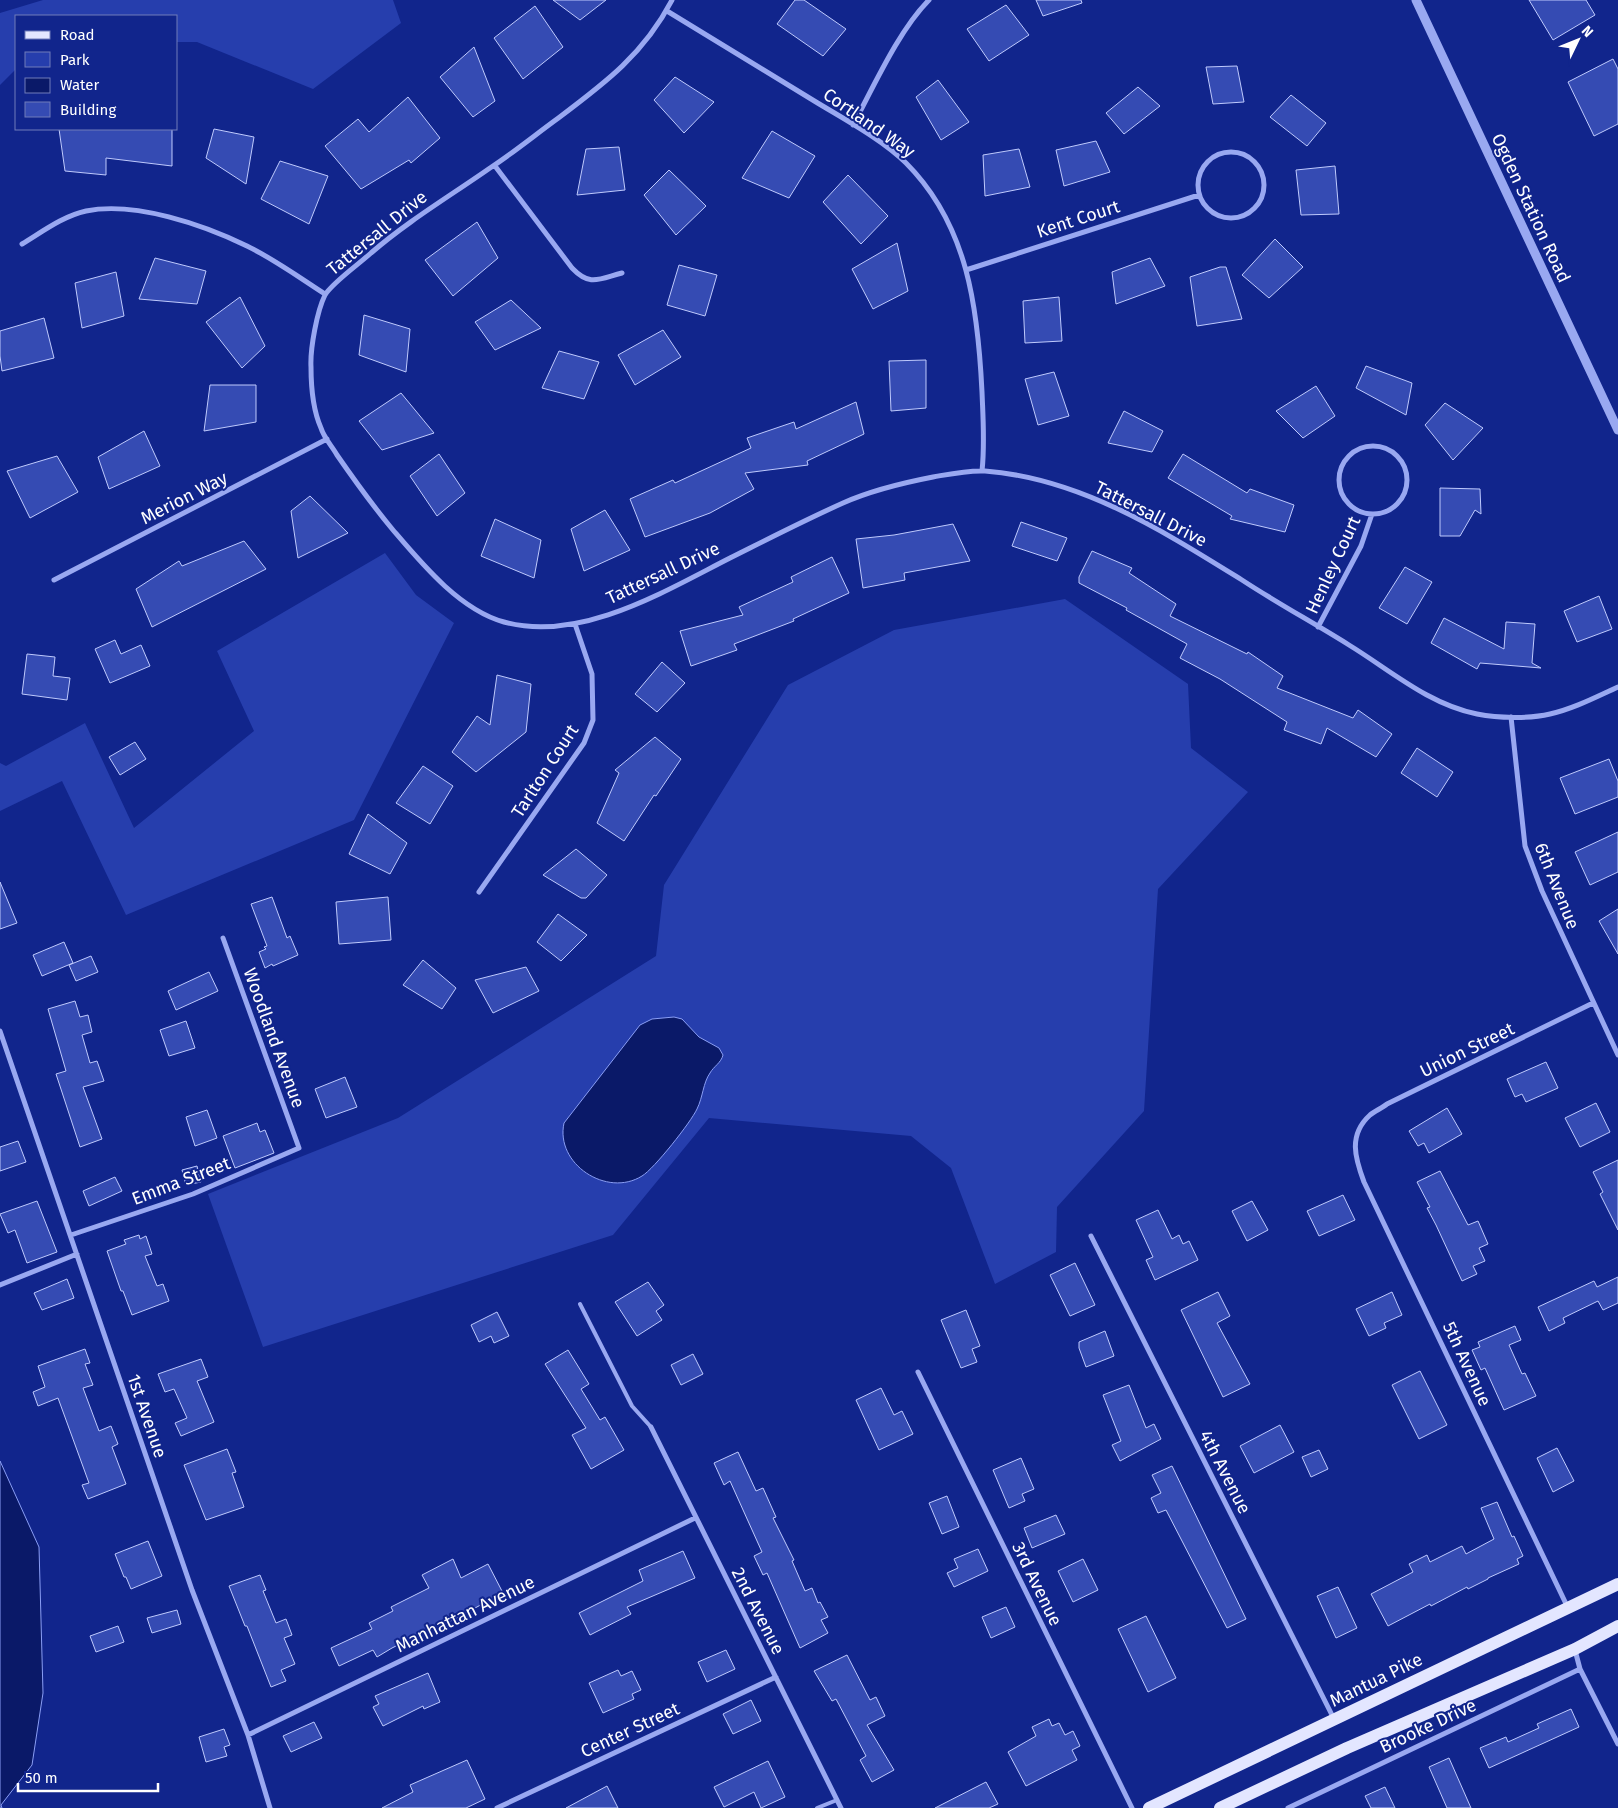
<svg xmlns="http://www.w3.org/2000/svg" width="1618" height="1808" font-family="'Fira Sans',sans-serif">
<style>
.green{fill:#263ead}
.water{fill:#0a1968;stroke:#8a9ef5}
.building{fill:#354bb3;stroke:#bfcafd}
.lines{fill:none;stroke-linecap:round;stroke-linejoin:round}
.service{stroke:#99a8f1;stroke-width:4}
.minor{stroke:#99a8f1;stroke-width:5}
.tertiary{stroke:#99a8f1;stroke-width:9}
.primary{stroke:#e3e6ff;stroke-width:12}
.labels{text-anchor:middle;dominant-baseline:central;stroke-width:4;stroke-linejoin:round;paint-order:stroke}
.street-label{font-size:18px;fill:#fff;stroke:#11258c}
</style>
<rect width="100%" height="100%" fill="#11258c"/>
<path class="green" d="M43 0H393L401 23 313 89 197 42H176V16H16V69L0 85V13Z
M385 553 416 595 454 623 354 820 126 915 62 781 0 811V763L6 766 85 723 134 828 254 731 217 651Z
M1065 599 1188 684 1191 748 1248 792 1158 889 1144 1111 1057 1207 1056 1252 995 1284 951 1168 911 1136 709 1118 613 1235 263 1347 208 1194 398 1118 656 956 664 885 788 685 894 630Z"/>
<path class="water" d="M674 1017 682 1019 699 1037 719 1048 723 1055C721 1063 714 1066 710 1073 703 1083 703 1097 697 1109 691 1122 654 1169 642 1176 607 1198 555 1164 564 1123L640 1025 652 1019Z
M0 1461 39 1547 43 1693 32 1765 1 1805 2 1808H0Z"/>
<path class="building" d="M553 0H606L580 20Z
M795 0H804L846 29 823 56 777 24Z
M1036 0H1081L1082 3 1043 16Z
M1529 0H1586L1595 15 1553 40Z
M1006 5 1029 35 989 61 967 29Z
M535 6 563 47 523 79 494 38Z
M474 47 495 101 473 117 440 77Z
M1613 59 1618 69V124L1594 136 1568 82Z
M1237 66 1244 102 1213 104 1206 67Z
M675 77 714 102 684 133 654 100Z
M938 80 969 122 941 140 916 97Z
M1138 87 1160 106 1124 134 1106 113Z
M1291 95 1326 123 1307 146 1270 117Z
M408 97 440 138 411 163 409 160 361 189 325 146 358 119 369 132Z
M59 129H172V166L106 158V175L65 171Z
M214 129 254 137 246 184 206 158Z
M772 131 815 156 789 198 742 178Z
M1096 141 1110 172 1064 186 1056 150Z
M619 147 625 190 577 195 586 149Z
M1019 149 1030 187 985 196 983 155Z
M280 161 328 176 309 224 261 199Z
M1335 166 1339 214 1301 215 1296 170Z
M669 170 706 206 676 235 644 195Z
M848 175 888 216 861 244 823 202Z
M477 222 498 258 453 296 425 260Z
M1275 239 1303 267 1269 298 1242 275Z
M897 243 908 291 873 309 852 269Z
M155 258 206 271 197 304 139 299Z
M1150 258 1165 286 1116 304 1112 272Z
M679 265 717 275 705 316 667 305Z
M1220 267H1226L1242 319 1197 326 1190 277Z
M116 272 124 316 82 328 75 283Z
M240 297 265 346 242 368 206 322Z
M1059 297 1062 341 1025 343 1023 301Z
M511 300 541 328 495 350 475 322Z
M364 315 410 329 406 372 359 355Z
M44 318 54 358 2 371 0 356V331Z
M663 330 681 357 635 385 618 355Z
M559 351 599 362 584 399 542 388Z
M926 360V408L891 411 889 361Z
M1366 366 1412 383 1406 415 1356 388Z
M1054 372 1069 416 1038 425 1025 379Z
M210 385H256V422L204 431Z
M1316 386 1335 416 1303 438 1276 411Z
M401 393 434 433 382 450 359 421Z
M856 402 864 434 807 461 808 465 745 473 754 489 710 513 645 537 630 499 673 480 675 483 751 448 747 438 794 422 796 429Z
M1445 403 1483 428 1453 460 1425 425Z
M1124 411 1163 431 1152 452 1108 443Z
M144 431 160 466 109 489 98 457Z
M439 454 465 493 437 516 410 476Z
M1183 454 1247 493 1250 489 1294 505 1285 532 1230 519 1232 516 1168 478Z
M57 456 78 492 30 518 7 471Z
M1440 488 1480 489 1481 514 1475 510 1460 536H1440Z
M310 496 348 533 298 558 291 511Z
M605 510 630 550 584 571 571 529Z
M495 519 541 540 534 578 481 556Z
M1021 522 1067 538 1057 561 1012 546Z
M953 524 970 561 904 573 905 580 863 588 856 539 894 535Z
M244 541 266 569 152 627 136 589 179 561 182 566Z
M1092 551 1132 568 1129 573 1176 604 1170 616 1247 654 1248 652 1283 676 1277 688 1353 718 1358 710 1392 734 1376 757 1327 728 1321 744 1284 730 1287 722 1220 679 1180 658 1187 644 1126 610 1127 608 1079 583V577Z
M832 557 849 593 793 619 794 621 734 644 737 650 691 666 680 631 743 615 739 607 793 582 791 577Z
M1405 567 1432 582 1407 624 1379 608Z
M1599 596 1612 629 1577 642 1564 611Z
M1444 618 1504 649 1506 622 1535 624 1532 663 1541 668 1480 663 1477 669 1431 643Z
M115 640 121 654 141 645 150 666 110 683 95 649Z
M27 654 55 657 53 676 70 678 67 700 22 694Z
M662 662 685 683 657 712 635 694Z
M497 675 531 684 526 732 476 772 452 752 477 716 490 725Z
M655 737 681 759 656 796 654 795 624 841 597 823 619 773 615 770Z
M135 742 146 759 120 775 109 757Z
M1417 748 1453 772 1437 797 1401 773Z
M1609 759 1618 781V797L1575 814 1560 778Z
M423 766 453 786 430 824 396 803Z
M368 814 407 843 390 874 349 854Z
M1618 832V872L1590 885 1575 852Z
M576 849 607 875 586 898H581L543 875Z
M0 882 17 923 0 929Z
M272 897 287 938 290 936 298 955 273 966 272 964 265 968 259 952 266 949 264 947 267 946 251 904Z
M388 897 391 940 339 944 336 902Z
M1618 909V954L1599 921Z
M558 914 587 935 561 961 537 942Z
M64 942 73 963 42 976 33 955Z
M91 956 98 972 76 981 69 965Z
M423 960 456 988 442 1009 403 985Z
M526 967 539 991 493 1013 475 980Z
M209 972 218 991 176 1010 168 991Z
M75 1001 80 1017 88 1015 92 1032 82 1035 90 1063 97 1061 104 1081 83 1087 102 1139 80 1147 56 1074 66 1071 48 1009Z
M186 1021 195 1048 169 1056 160 1030Z
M1546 1062 1558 1088 1526 1102 1522 1094 1515 1097 1507 1079Z
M345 1077 357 1107 326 1118 315 1089Z
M1596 1103 1610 1132 1580 1147 1565 1118Z
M1447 1108 1462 1134 1429 1153 1424 1143 1418 1146 1409 1131Z
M207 1110 217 1138 195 1146 186 1117Z
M257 1123 260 1132 265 1130 274 1153 235 1168 223 1136Z
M18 1141 26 1162 0 1171V1147Z
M1618 1160V1230L1600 1194 1603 1192 1593 1172Z
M197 1166 201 1182 186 1185 182 1170Z
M1440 1171 1468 1225 1478 1221 1488 1244 1479 1248 1485 1261 1473 1266 1477 1274 1462 1281 1436 1225 1427 1208 1430 1207 1417 1182Z
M115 1177 122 1191 89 1206 83 1191Z
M1343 1195 1355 1220 1319 1236 1307 1211Z
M37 1201 57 1252 27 1263 15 1230 8 1233 0 1214Z
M1252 1201 1268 1230 1247 1241 1232 1211Z
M1158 1210 1172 1239 1179 1235 1183 1244 1189 1241 1198 1260 1155 1280 1146 1260 1153 1257 1136 1220Z
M139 1235 140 1239 146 1236 152 1254 145 1256 157 1286 163 1284 169 1301 132 1315 123 1291H121L107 1251 126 1244 124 1240Z
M1075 1263 1095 1305 1070 1316 1050 1275Z
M1618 1277V1303L1603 1310 1598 1301 1563 1318 1565 1323 1549 1331 1538 1307 1594 1281 1597 1287Z
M67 1279 74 1298 42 1310 34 1293Z
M648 1282 664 1305 656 1311 662 1320 637 1336 615 1302Z
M1218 1292 1230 1316 1217 1323 1250 1384 1223 1397 1181 1310Z
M1392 1292 1402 1315 1384 1323 1386 1328 1369 1336 1356 1309Z
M966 1310 980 1346 972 1349 977 1362 961 1368 941 1320Z
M497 1312 509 1336 494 1343 491 1336 479 1342 471 1325Z
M1515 1326 1521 1340 1509 1345 1522 1374 1525 1373 1536 1396 1504 1410 1485 1368 1481 1370 1472 1350 1480 1347 1478 1342Z
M1105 1331 1114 1356 1086 1367 1079 1348V1342Z
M85 1349 90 1363 85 1364 93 1385 83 1388 99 1431 111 1426 118 1444 112 1447 126 1484 88 1499 82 1485 89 1483 58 1398 38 1406 33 1392 45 1387 38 1366Z
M568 1350 589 1384 581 1389 600 1420 605 1417 624 1450 591 1469 572 1435 586 1428 545 1364Z
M693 1354 703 1374 681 1385 671 1365Z
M201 1359 208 1377 197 1381 214 1422 181 1436 175 1423 187 1418 174 1389 165 1392 158 1374Z
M1420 1371 1447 1425 1419 1439 1392 1385Z
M1129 1385 1146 1428 1154 1424 1161 1439 1120 1461 1112 1445 1121 1441 1103 1395Z
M881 1388 894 1415 902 1411 913 1434 879 1450 856 1400Z
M1280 1425 1294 1452 1254 1473 1240 1446Z
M1557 1448 1574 1481 1553 1492 1537 1458Z
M227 1449 236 1472 232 1473 244 1507 206 1520 184 1465Z
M1319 1450 1328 1469 1311 1477 1302 1457Z
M738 1452 756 1491 763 1488 776 1517 773 1518 794 1560 792 1561 805 1591 812 1588 818 1603 820 1602 828 1617 821 1620 828 1633 800 1648 767 1573 763 1575 754 1556 762 1552 730 1481 724 1485 714 1463Z
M1021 1458 1034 1489 1022 1494 1025 1501 1009 1508 993 1470Z
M1172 1466 1246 1619 1227 1628 1166 1510 1158 1513 1151 1498 1161 1493 1152 1475Z
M947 1496 959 1527 942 1534 929 1503Z
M1497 1502 1512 1537 1514 1536 1523 1556 1517 1559 1519 1564 1488 1578V1579L1468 1589 1467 1587 1431 1606 1430 1604 1388 1626 1371 1594 1413 1572 1409 1564 1427 1555 1430 1562 1462 1546 1466 1554 1494 1539 1481 1508Z
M1056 1515 1065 1534 1032 1548 1024 1528Z
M148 1541 162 1576 131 1589 126 1577H124L115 1554Z
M978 1549 988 1571 954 1587 947 1573 958 1568 954 1559Z
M683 1551 695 1578 627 1607 631 1614 590 1635 579 1613 643 1581 639 1570Z
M453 1559 461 1578 488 1564 503 1593 447 1623 446 1621 392 1648 377 1657 373 1650 339 1666 331 1648 372 1629 369 1623 393 1611 391 1607 429 1588 422 1575Z
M1083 1559 1098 1590 1073 1602 1058 1571Z
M260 1575 266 1590 263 1591 276 1623 286 1619 292 1635 284 1638 295 1664 281 1670 286 1681 271 1687 247 1626H245L229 1586Z
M1338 1587 1357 1628 1336 1638 1317 1596Z
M1006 1607 1015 1627 991 1638 982 1617Z
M177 1610 181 1624 152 1633 147 1618Z
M1146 1616 1176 1678 1148 1692 1118 1629Z
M118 1626 124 1642 96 1652 90 1636Z
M726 1650 735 1669 707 1682 698 1662Z
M847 1655 870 1700 876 1697 885 1716 867 1725 894 1770 872 1782 860 1760 866 1756 836 1699 832 1701 814 1671Z
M618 1670 621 1676 632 1671 641 1690 632 1694 634 1699 603 1713 589 1683Z
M428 1673 440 1702 424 1709 423 1706 383 1726 373 1707 379 1704 375 1696Z
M751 1700 761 1721 733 1734 723 1714Z
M1571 1709 1579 1727 1489 1768 1480 1748 1506 1737 1508 1742 1539 1728 1537 1724Z
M1049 1719 1052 1726 1059 1723 1065 1735 1073 1731 1080 1746 1072 1750 1077 1760 1026 1786 1008 1752 1036 1736 1032 1727Z
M314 1722 322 1738 291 1752 283 1736Z
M224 1729 230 1745 224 1747 227 1756 206 1762 199 1737Z
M1449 1758 1471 1808H1447L1429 1767Z
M467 1760 485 1799 466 1808H382L413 1792 410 1785Z
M768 1761 785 1797 761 1808 754 1792 724 1807 714 1787Z
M986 1782 998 1804 989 1808H935Z
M607 1786 618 1808H566Z
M1385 1787 1395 1808H1371L1365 1796Z"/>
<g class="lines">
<path class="service" d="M580 1304 632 1406 651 1427
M817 1808 837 1800"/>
<path class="minor" d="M672 0C644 54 605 83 557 119 535 135 513 153 490 168 450 196 408 221 371 253 359 264 332 283 325 295 317 311 310 349 311 367 311 387 313 410 321 428 324 438 332 446 337 455 355 481 373 506 393 530 422 564 460 610 504 622 580 643 665 591 730 558 768 539 805 520 843 503 872 490 902 483 933 477 950 474 968 470 985 471 1080 478 1163 531 1242 580 1277 603 1314 623 1349 645 1390 670 1428 704 1477 714 1498 718 1529 719 1550 714 1573 709 1596 697 1618 687
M667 11C716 41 766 71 816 102 844 119 883 140 906 163 968 225 978 309 982 392 983 418 985 444 982 471
M853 125C874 86 899 30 929 0
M1198 185a33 33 0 1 1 66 0a33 33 0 1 1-66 0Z
M495 166 572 268C590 287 599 279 622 273
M22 244C42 232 63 216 86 211 135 201 204 225 247 246 274 259 300 278 325 294
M966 270 1199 195
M1339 480a34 34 0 1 1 68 0a34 34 0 1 1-68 0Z
M54 580 327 439
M1318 627 1361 546 1372 514
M1511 717 1525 846 1542 891 1618 1055
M479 892 584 743 593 720 592 674 575 624
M0 1031 192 1590 248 1735 270 1808
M71 1235 193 1194 299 1148 223 938
M1091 1236 1334 1719
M0 1285 77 1254
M918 1372 1132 1808
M651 1427 841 1808
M1568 1608 1364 1182C1355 1158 1348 1135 1370 1115 1375 1111 1382 1108 1387 1104L1593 1003
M1575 1650 1580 1669 1618 1744
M248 1735 695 1518
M497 1808 776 1677
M1288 1808 1580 1669"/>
<path class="tertiary" d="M1416 0 1618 430"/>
<path class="primary" d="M1149 1808 1618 1584
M1220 1808 1347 1748 1575 1649 1618 1626"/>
</g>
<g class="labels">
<g class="street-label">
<text transform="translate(869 123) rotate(35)">Cortland Way</text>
<text transform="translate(1531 208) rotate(65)">Ogden Station Road</text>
<text transform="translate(1078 219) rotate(-18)">Kent Court</text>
<text transform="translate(377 233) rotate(-39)">Tattersall Drive</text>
<text transform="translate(184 498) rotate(-27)">Merion Way</text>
<text transform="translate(1151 514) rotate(27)">Tattersall Drive</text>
<text transform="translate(1333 565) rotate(-65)">Henley Court</text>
<text transform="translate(663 573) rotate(-25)">Tattersall Drive</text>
<text transform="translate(545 771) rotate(-57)">Tarlton Court</text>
<text transform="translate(1557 886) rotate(68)">6th Avenue</text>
<text transform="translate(274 1038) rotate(70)">Woodland Avenue</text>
<text transform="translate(1467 1050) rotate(-26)">Union Street</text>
<text transform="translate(181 1181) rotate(-21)">Emma Street</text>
<text transform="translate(1467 1364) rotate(65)">5th Avenue</text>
<text transform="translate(147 1416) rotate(71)">1st Avenue</text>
<text transform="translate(1225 1472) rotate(63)">4th Avenue</text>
<text transform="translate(1037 1584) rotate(64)">3rd Avenue</text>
<text transform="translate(758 1611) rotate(63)">2nd Avenue</text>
<text transform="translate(465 1614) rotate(-26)">Manhattan Avenue</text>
<text transform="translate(1376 1680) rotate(-26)">Mantua Pike</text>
<text transform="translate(1428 1726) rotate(-25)">Brooke Drive</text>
<text transform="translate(630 1730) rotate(-25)">Center Street</text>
</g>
</g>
<rect x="15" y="15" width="162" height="115" fill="#11258c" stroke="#707cba"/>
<rect x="25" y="31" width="25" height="8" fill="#e3e6ff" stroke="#707cba"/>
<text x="60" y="40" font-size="15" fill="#ffffff">Road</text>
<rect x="25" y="52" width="25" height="15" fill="#263ead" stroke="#707cba"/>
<text x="60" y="65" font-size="15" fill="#ffffff">Park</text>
<rect x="25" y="78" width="25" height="15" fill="#0a1968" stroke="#707cba"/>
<text x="60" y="90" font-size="15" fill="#ffffff">Water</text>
<rect x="25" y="102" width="25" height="15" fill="#354bb3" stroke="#707cba"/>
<text x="60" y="115" font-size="15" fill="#ffffff">Building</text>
<g transform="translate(1578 40) rotate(47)" stroke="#11258c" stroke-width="4" paint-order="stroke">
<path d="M0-4L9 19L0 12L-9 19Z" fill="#ffffff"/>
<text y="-8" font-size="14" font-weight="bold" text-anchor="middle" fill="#ffffff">N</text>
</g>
<path d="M18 1783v8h140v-8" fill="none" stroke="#ffffff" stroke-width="2.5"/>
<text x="25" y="1783" font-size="15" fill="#ffffff" stroke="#11258c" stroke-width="4" paint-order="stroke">50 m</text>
</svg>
